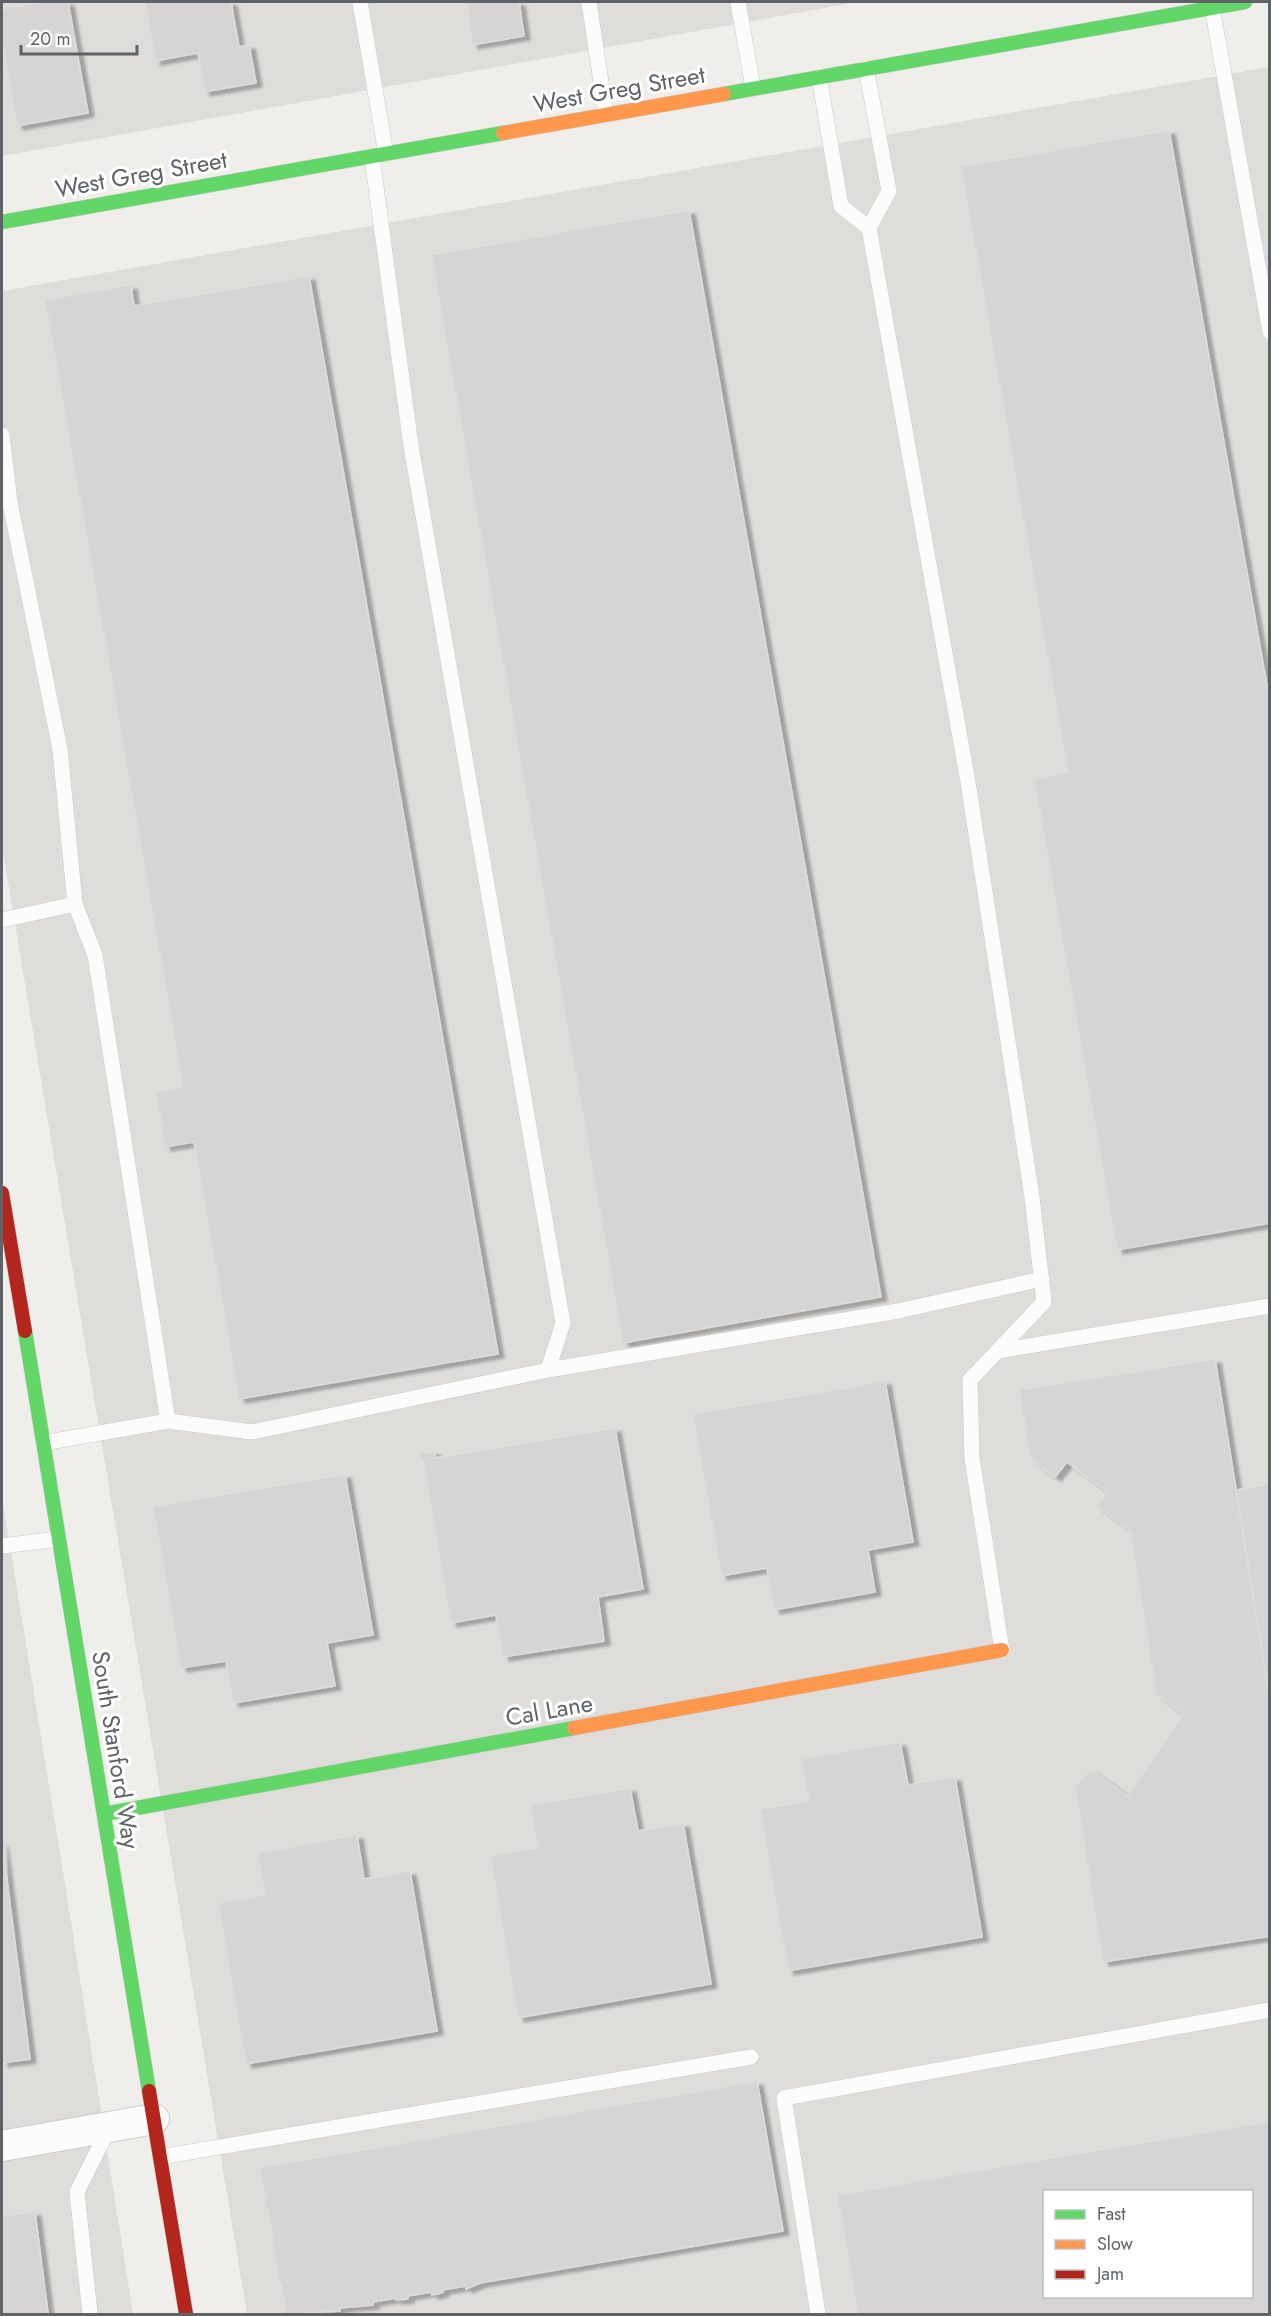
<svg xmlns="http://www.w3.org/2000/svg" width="1271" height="2316" font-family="Jost,sans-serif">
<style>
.industrial{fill:#dfddda;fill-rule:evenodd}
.building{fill:#d6d5d3;stroke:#deddd9;stroke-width:1.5;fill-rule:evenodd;filter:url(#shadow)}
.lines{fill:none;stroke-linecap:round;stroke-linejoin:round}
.lane-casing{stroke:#cbcccc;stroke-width:16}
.street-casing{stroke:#cbcccc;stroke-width:32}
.fast-casing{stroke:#cacacb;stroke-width:15}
.slow-casing{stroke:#cacacb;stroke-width:15}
.jam-casing{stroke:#cacacb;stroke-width:15}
.lane{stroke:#fdfcfc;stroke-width:15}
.street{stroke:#fdfcfc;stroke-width:30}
.fast{stroke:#63d668;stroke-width:14}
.slow{stroke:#ff974d;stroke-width:14}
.jam{stroke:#b3261e;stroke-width:14}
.labels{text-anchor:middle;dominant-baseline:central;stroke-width:6;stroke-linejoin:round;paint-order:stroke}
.street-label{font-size:24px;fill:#5f6368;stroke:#fff}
</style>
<defs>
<filter id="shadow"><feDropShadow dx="6" dy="4" stdDeviation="1.5" flood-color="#0004"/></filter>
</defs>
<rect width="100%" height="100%" fill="#efeeea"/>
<path class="industrial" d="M2 2H858L2 156Z
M1269 67V2314H247L2 846V291ZM1044 2192H1252V2296H1044Z
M2 1497 61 1859 133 2314H2Z"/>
<path class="building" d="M43 2H68L88 113 17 126 2 39V9Z
M145 2H231L239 47 249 45 256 83 204 92 198 53 155 61Z
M467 2H519L524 36 472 45Z
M1169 130 1267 686H1270V1223L1117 1250 1034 779 1068 773 961 167Z
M689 210 881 1297 623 1343 431 255Z
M309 276 498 1354 239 1399 194 1142 165 1147 156 1092 183 1087 45 300 131 285 134 306Z
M1215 1359 1270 1701V1936L1103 1962 1075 1788 1090 1769 1127 1796 1184 1714 1156 1694 1130 1530 1097 1506 1107 1491 1088 1478 1067 1462 1055 1477 1030 1458 1019 1390Z
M885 1381 913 1542 868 1550 875 1592 774 1610 767 1568 721 1576 693 1414Z
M615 1428 643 1589 598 1597 604 1641 503 1657 496 1615 451 1623 423 1461 419 1454 434 1451 435 1458Z
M345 1474 373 1635 327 1643 335 1686 233 1703 226 1661 181 1668 153 1507Z
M1270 1484V1701L1236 1490Z
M900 1742 908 1785 955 1777 982 1937 788 1971 760 1809 809 1801 801 1759Z
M630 1788 638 1831 683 1823 711 1984 518 2018 490 1856 538 1848 530 1805Z
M357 1835 364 1879 410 1871 437 2031 246 2064 218 1903 265 1895 257 1853Z
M2 1842 30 2059 2 2063Z
M757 2081 783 2231 480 2283 466 2289V2286L442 2290 443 2292 438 2294 432 2295 431 2292 408 2296V2299L396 2300V2298L373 2302V2305L339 2308 340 2311 285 2314 284 2299 281 2283 279 2284 278 2276H279L271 2238H273L268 2209 265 2210 264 2200H266L259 2168Z
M1270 2121V2314H858L837 2195ZM1044 2192H1252V2296H1044Z
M35 2212 48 2314H2V2216Z"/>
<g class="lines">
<defs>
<path id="lane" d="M360 2 386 154
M589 2 606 115
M738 2 753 88
M1212 7 1270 332
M866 68 889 191 869 228 968 782 1032 1197 1044 1302 970 1380 972 1458 1002 1650
M819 77 841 206 869 228
M2 435 10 503 60 749 75 904
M2 920 75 904 95 955 168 1421 252 1432 548 1370 563 1323 411 446 372 157
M998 1351 1270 1306
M548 1370 898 1311 1042 1279
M43 1443 168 1421
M2 1546 58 1539
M160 2157 751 2057
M90 2314 77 2192 110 2126
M818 2314 784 2098 1270 2010"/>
<path id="street" d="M2 2146 154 2119"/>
<path id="fast" d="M724 94 1245 2
M2 222 503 133
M25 1331 149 2091
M104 1814 574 1728"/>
<path id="slow" d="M503 133 724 94
M574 1728 1002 1650"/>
<path id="jam" d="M2 1193 25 1331
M149 2091 186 2314"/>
</defs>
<use href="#lane" class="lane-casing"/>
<use href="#street" class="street-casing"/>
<use href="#fast" class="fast-casing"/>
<use href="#slow" class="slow-casing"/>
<use href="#jam" class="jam-casing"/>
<use href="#lane" class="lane"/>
<use href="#street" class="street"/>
<use href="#fast" class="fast"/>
<use href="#slow" class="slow"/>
<use href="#jam" class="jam"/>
</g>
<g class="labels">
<g class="street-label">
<text transform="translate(619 89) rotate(-10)">West Greg Street</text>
<text transform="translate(141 174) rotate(-10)">West Greg Street</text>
<text transform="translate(549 1710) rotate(-10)">Cal Lane</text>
<text transform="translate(116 1750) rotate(81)">South Stanford Way</text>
</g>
</g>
<rect width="1271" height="2316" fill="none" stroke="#5f6368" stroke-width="6"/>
<rect x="1043" y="2190" width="210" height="108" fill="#ffffff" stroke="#bfc1c3" stroke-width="1.5"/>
<rect x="1055" y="2210" width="30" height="9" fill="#63d668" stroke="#bfc1c3" stroke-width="1.5"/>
<text x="1097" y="2220" font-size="18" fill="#5f6368">Fast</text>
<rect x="1055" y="2240" width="30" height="9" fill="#ff974d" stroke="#bfc1c3" stroke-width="1.5"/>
<text x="1097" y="2250" font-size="18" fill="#5f6368">Slow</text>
<rect x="1055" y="2270" width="30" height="9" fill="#b3261e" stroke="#bfc1c3" stroke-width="1.5"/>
<text x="1097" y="2280" font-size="18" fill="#5f6368">Jam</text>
<path d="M21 45v9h116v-9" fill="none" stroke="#5f6368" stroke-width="3"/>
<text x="30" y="45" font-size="18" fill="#5f6368" stroke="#ffffff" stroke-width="4.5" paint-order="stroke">20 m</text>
</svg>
